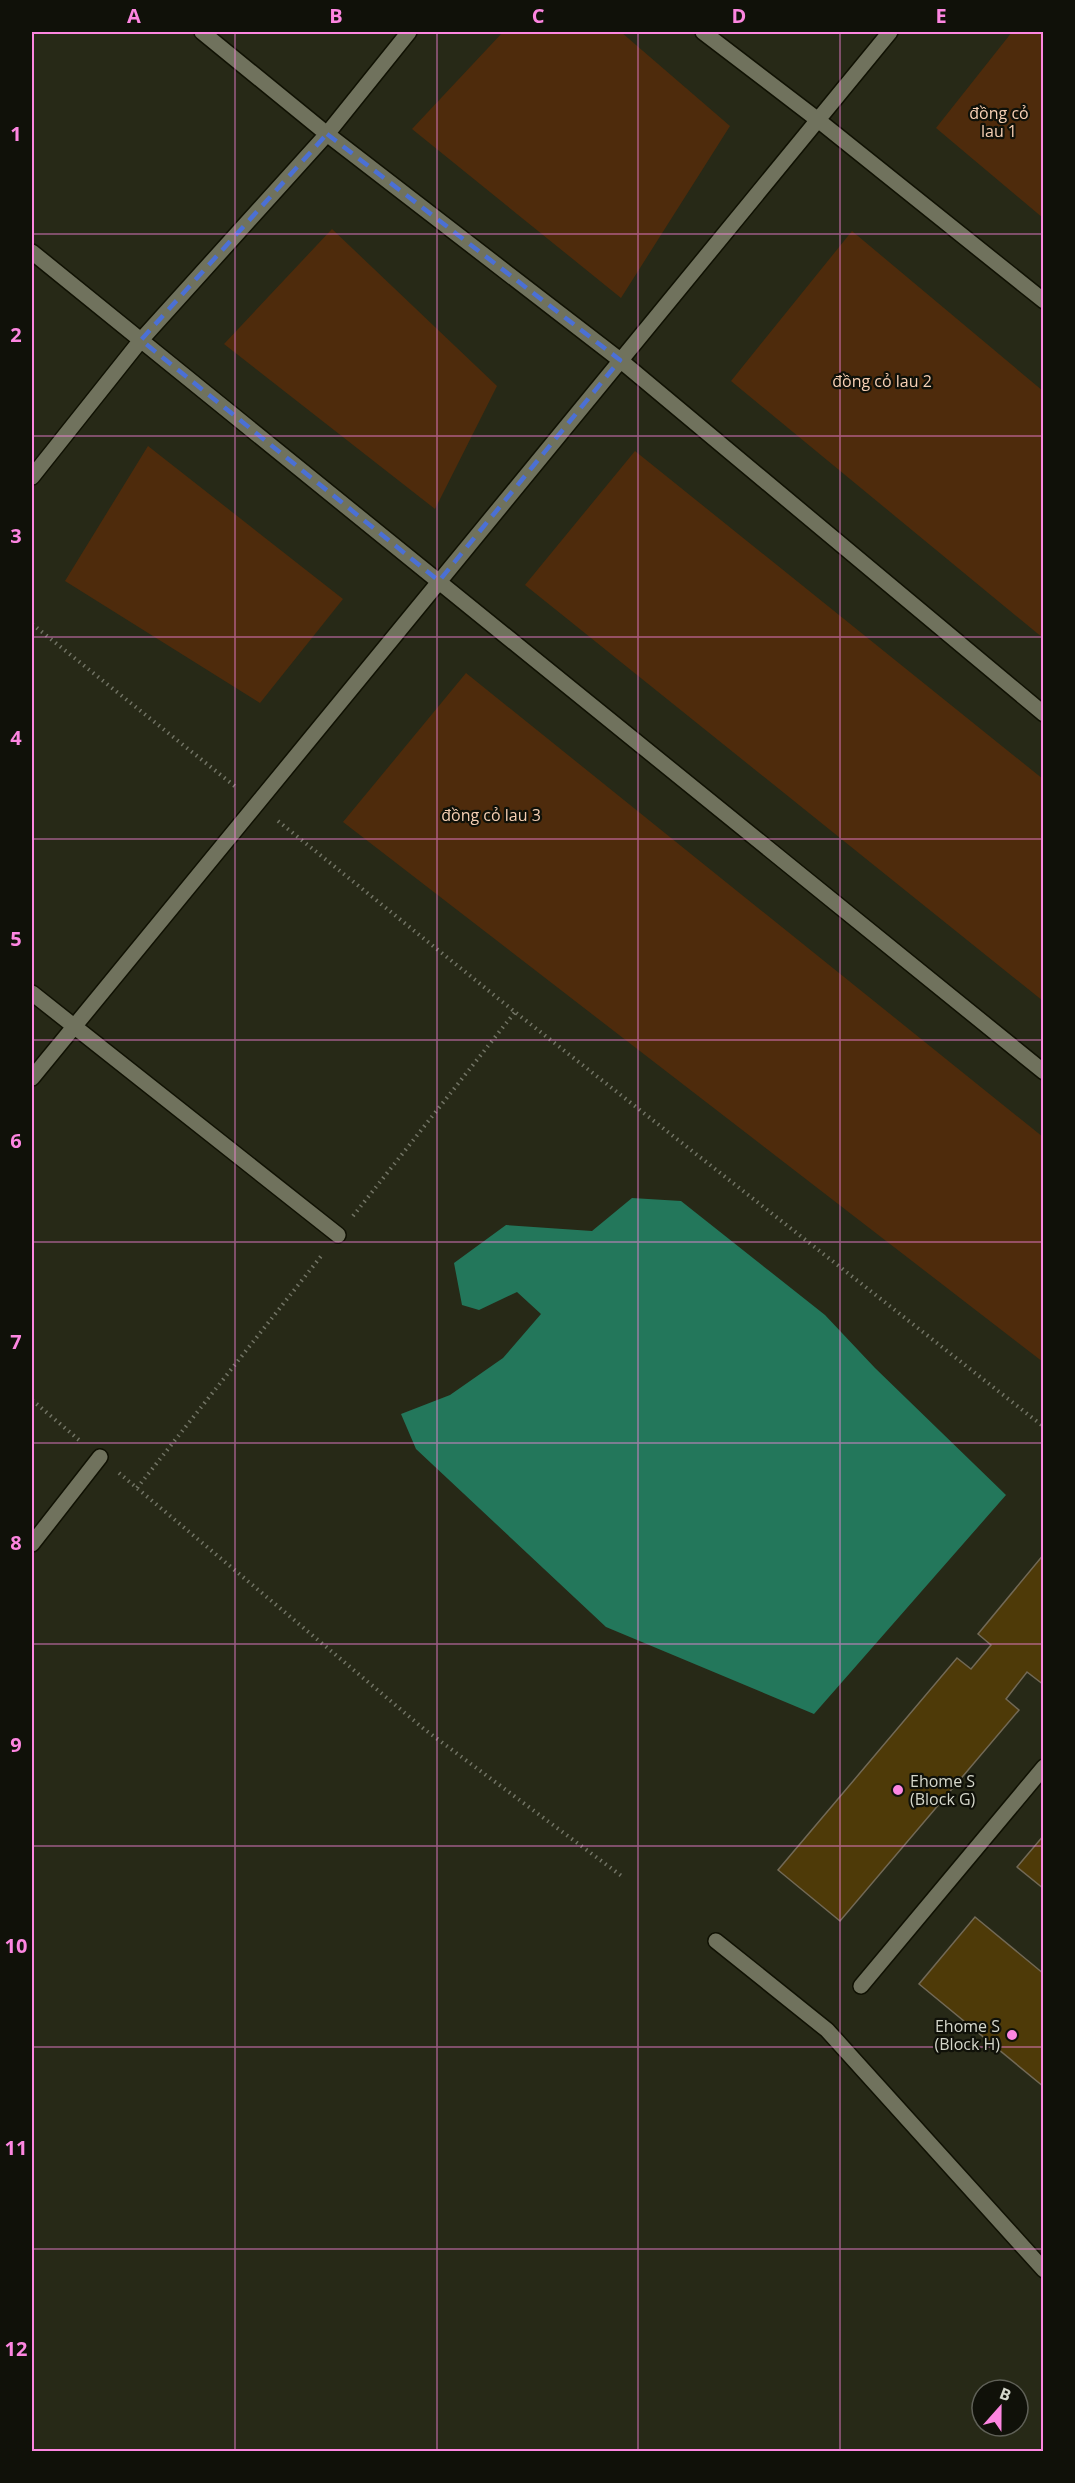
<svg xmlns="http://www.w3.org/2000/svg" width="1075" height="2483" font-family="'Open Sans',sans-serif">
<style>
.green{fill:#4e2b0c}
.water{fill:#23775b}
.building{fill:#4e3a08;stroke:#726956;stroke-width:1.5}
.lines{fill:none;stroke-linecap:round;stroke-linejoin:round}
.minor-casing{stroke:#101103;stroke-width:18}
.path{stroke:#727465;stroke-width:4;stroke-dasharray:1.5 4.5;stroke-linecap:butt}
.minor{stroke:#70725d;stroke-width:15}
.marked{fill:none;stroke:#4b70d5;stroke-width:4.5;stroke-dasharray:12 8;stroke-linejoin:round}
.grid{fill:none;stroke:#fd86e1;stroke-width:1.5;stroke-opacity:0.55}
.poi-dot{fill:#fd86e1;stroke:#101109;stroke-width:2}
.labels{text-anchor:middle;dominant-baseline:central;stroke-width:4.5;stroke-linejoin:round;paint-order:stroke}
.park-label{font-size:16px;fill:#f7d0b4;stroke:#101109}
.poi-label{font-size:16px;fill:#d5d7cb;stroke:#101109;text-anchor:start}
.neatline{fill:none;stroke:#fd86e1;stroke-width:2}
.grid-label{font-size:20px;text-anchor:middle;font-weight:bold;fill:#fd86e1}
</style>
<rect width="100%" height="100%" fill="#272917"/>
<path class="green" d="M503 32H621L730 126 621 298 412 129Z
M1012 32H1043V218L936 128Z
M332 229 497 386 435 509 224 344Z
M852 231 1043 391V638L731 381Z
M148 446 343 599 260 703 65 581Z
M635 451 1043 779V1001L525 585Z
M466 673 1043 1137V1362L343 822Z"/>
<path class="water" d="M632 1198 681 1201 825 1315 875 1368 1006 1495 814 1714 606 1627 416 1449 401 1414 450 1395 503 1358 541 1314 517 1292 479 1310 462 1305 454 1263 506 1225 592 1231Z"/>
<path class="building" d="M1044 1554V1685L1027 1672 1006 1699 1019 1710 840 1921 778 1870 957 1658 971 1669 991 1645 978 1634Z
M1044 1835V1889L1017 1867Z
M975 1917 1044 1974V2087L919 1984Z"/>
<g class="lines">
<defs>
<path id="minor" d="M202 32 327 134 620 360 1044 714
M703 32 818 120 1044 301
M32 252 1044 1072
M32 477 141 340 327 134 409 32
M32 993 338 1235
M32 1078 890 32
M32 1544 100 1457
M716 1941 827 2030 1044 2270
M861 1986 1044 1767"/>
</defs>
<use href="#minor" class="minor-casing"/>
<path class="path" d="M32 624 237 788
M278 821 515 1012 1044 1427
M353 1216 515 1012
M32 1400 79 1440
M119 1473 424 1729 623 1877
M137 1488 322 1255"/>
<use href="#minor" class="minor"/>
</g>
<path class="marked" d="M327 134 620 360 439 581 141 340Z"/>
<path class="grid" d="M235 32V2452M437 32V2452M638 32V2452M840 32V2452M32 234H1044M32 436H1044M32 637H1044M32 839H1044M32 1040H1044M32 1242H1044M32 1443H1044M32 1644H1044M32 1846H1044M32 2047H1044M32 2249H1044"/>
<g class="poi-dot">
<circle cx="898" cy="1790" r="6"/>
<circle cx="1012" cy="2035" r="6"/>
</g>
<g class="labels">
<g class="park-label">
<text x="999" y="113">đồng cỏ<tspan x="999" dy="18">lau 1</tspan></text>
<text x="882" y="381">đồng cỏ lau 2</text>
<text x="491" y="815">đồng cỏ lau 3</text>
</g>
<g class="poi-label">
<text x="910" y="1781">Ehome S<tspan x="910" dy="18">(Block G)</tspan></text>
<text x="1000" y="2026" text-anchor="end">Ehome S<tspan x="1000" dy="18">(Block H)</tspan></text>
</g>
</g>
<rect width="1075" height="2483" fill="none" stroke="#101109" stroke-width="66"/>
<g transform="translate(1000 2408) rotate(21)"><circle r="28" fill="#101109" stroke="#5f6057" stroke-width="1.5"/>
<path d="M0-4.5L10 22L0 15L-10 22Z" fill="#fd86e1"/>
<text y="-9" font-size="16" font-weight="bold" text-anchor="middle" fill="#d5d7cb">B</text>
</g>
<rect x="33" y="33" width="1009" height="2417" class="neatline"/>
<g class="grid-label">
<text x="134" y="23">A</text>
<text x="336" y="23">B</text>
<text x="538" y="23">C</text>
<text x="739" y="23">D</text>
<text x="941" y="23">E</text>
<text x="16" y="141">1</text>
<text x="16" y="342">2</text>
<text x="16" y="543">3</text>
<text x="16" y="745">4</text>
<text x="16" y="946">5</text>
<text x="16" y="1148">6</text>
<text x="16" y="1349">7</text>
<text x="16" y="1550">8</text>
<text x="16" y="1752">9</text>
<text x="16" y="1953">10</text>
<text x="16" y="2155">11</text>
<text x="16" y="2356">12</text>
</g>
</svg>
